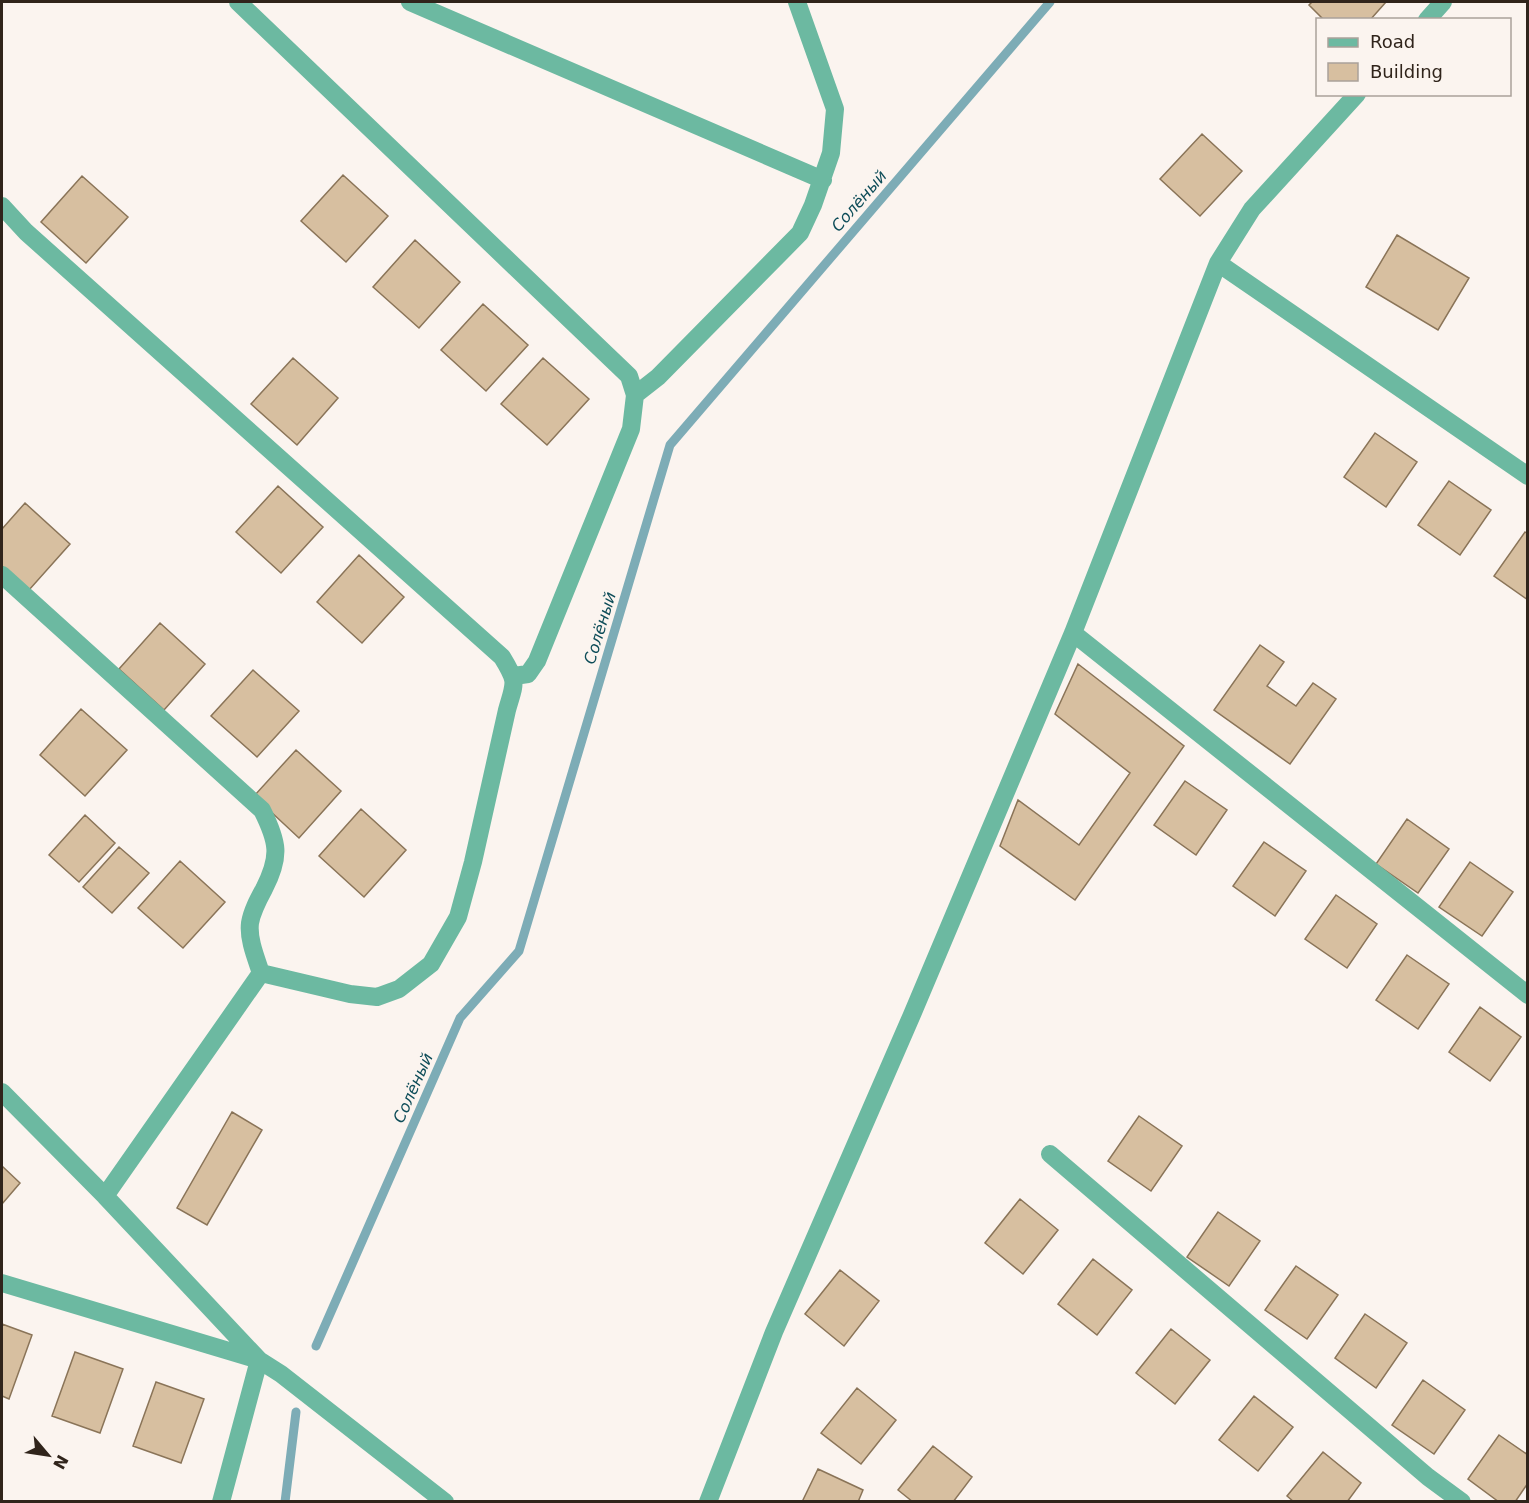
<svg xmlns="http://www.w3.org/2000/svg" width="1529" height="1503" font-family="'DejaVu Sans',sans-serif">
<style>
.lines{fill:none;stroke-linecap:round;stroke-linejoin:round}
.stream{stroke:#7dacb6;stroke-width:9}
.building{fill:#d7bfa0;stroke:#8a7458;stroke-width:1.5}
.street{stroke:#6cb9a1;stroke-width:18}
.labels{text-anchor:middle;dominant-baseline:central;stroke-width:5;stroke-linejoin:round;paint-order:stroke}
.water-label{font-size:16px;font-style:italic;fill:#0d4c58;stroke:#fbf4ef}
</style>
<rect width="100%" height="100%" fill="#fbf4ef"/>
<g class="lines">
<path class="stream" d="M316 1346 460 1018 519 951 670 445 1050 2
M285 1502 296 1412"/>
</g>
<path class="building" d="M1312 2H1386L1370 20H1324L1309 5Z
M1202 134 1242 171 1200 216 1160 179Z
M343 175 388 216 346 262 301 221Z
M82 176 128 217 86 263 41 222Z
M1397 235 1469 278 1438 330 1366 287Z
M415 240 460 282 419 328 373 287Z
M483 304 528 345 486 391 441 350Z
M293 358 338 398 297 445 251 404Z
M543 358 589 399 547 445 501 404Z
M1375 433 1417 462 1386 507 1344 477Z
M1449 481 1491 510 1460 555 1418 525Z
M278 486 323 527 281 573 236 532Z
M25 503 70 544 29 590 2 566V529Z
M1525 532 1528 534V600L1494 576Z
M359 555 404 597 362 643 317 602Z
M160 623 205 664 164 710 119 669Z
M1260 645 1284 662 1267 686 1296 706 1313 683 1336 699 1290 764 1214 710Z
M1078 664 1184 746 1075 900 1000 846 1018 800 1079 845 1130 773 1055 714Z
M253 670 299 711 257 757 211 716Z
M81 709 127 750 85 796 40 755Z
M296 750 341 791 299 838 254 796Z
M1185 781 1227 810 1196 855 1154 825Z
M361 809 406 850 364 897 319 856Z
M85 815 115 843 79 882 49 855Z
M1407 819 1449 849 1418 893 1376 864Z
M1264 842 1306 871 1275 916 1233 886Z
M119 847 149 873 112 913 83 887Z
M180 861 225 902 183 948 138 908Z
M1470 862 1513 892 1482 936 1439 907Z
M1336 895 1377 924 1347 968 1305 939Z
M1407 955 1449 984 1418 1029 1376 1000Z
M1480 1007 1521 1037 1490 1081 1449 1052Z
M232 1112 262 1130 207 1225 177 1208Z
M1139 1116 1182 1146 1151 1191 1108 1161Z
M2 1166 20 1183 2 1204Z
M1020 1199 1058 1230 1023 1274 985 1243Z
M1218 1212 1260 1241 1229 1286 1187 1257Z
M1093 1259 1132 1290 1097 1335 1058 1304Z
M1296 1266 1338 1295 1307 1339 1265 1310Z
M840 1270 879 1301 844 1346 805 1314Z
M1365 1314 1407 1343 1376 1388 1335 1358Z
M2 1324 32 1335 9 1399 2 1396Z
M1171 1329 1210 1360 1175 1404 1136 1373Z
M75 1352 123 1369 100 1433 52 1416Z
M1423 1380 1465 1410 1434 1454 1392 1425Z
M156 1382 204 1399 181 1463 133 1446Z
M857 1388 896 1420 861 1464 821 1433Z
M1254 1396 1293 1427 1258 1471 1219 1440Z
M1499 1435 1528 1455V1483L1515 1502H1499L1468 1479Z
M933 1446 972 1477 953 1502H913L898 1490Z
M1323 1452 1361 1483 1347 1502H1294L1287 1496Z
M818 1469 863 1490 858 1502H802Z"/>
<g class="lines">
<path class="street" d="M238 2 629 376 635 395 631 429 537 661 528 674 514 676
M410 2 823 180
M1427 20 1443 2
M2 206 26 232 502 657C518 683 515 682 507 710L473 862 458 917 431 964 399 989 377 997 350 994 261 973
M1218 263 1528 476
M635 395 658 377 800 233 813 205 831 153 835 109 797 2
M2 575 262 810C278 842 281 856 264 889 258 900 252 911 250 923 248 939 256 958 261 973L105 1196
M1073 633 1528 995
M2 1092 105 1196 259 1360 281 1374 445 1502
M1050 1154 1428 1477 1462 1502
M2 1283 259 1360 221 1502
M708 1502 774 1332 911 1017 1073 633 1218 263 1252 209 1357 94"/>
</g>
<g class="labels">
<g class="water-label">
<text transform="translate(859 201) rotate(-49)">Солёный</text>
<text transform="translate(600 628) rotate(-73)">Солёный</text>
<text transform="translate(413 1088) rotate(-66)">Солёный</text>
</g>
</g>
<rect width="1529" height="1503" fill="none" stroke="#30241b" stroke-width="6"/>
<rect x="1316" y="18" width="195" height="78" fill="#fbf4ef" stroke="#aaa19a" stroke-width="1.5"/>
<rect x="1328" y="38" width="30" height="9" fill="#6cb9a1" stroke="#aaa19a" stroke-width="1.5"/>
<text x="1370" y="48" font-size="18" fill="#30241b">Road</text>
<rect x="1328" y="63" width="30" height="18" fill="#d7bfa0" stroke="#aaa19a" stroke-width="1.5"/>
<text x="1370" y="78" font-size="18" fill="#30241b">Building</text>
<g transform="translate(48 1455) rotate(119)" stroke="#fbf4ef" stroke-width="4.5" paint-order="stroke">
<path d="M0-4.5L10 22L0 15L-10 22Z" fill="#30241b"/>
<text y="-9" font-size="16" font-weight="bold" text-anchor="middle" fill="#30241b">N</text>
</g>
</svg>
